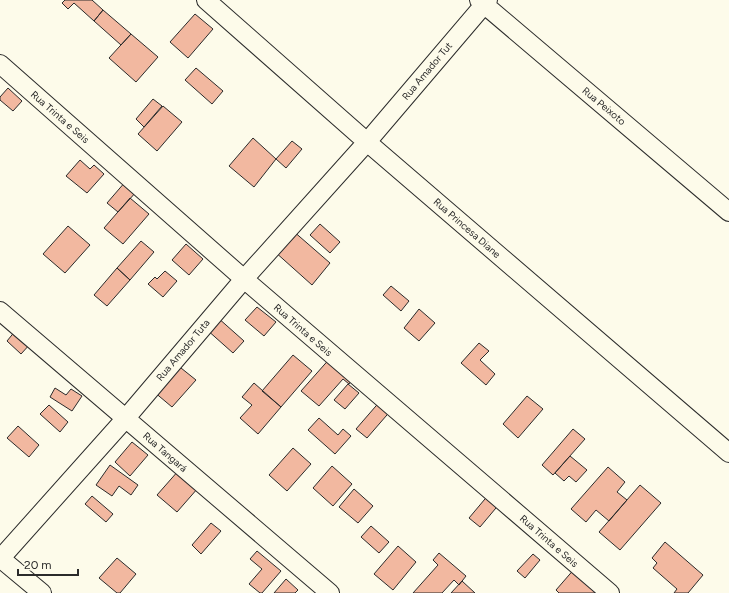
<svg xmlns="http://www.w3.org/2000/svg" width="729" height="593" font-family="Figtree,sans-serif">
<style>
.building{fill:#f2b8a0;stroke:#2b2b2b}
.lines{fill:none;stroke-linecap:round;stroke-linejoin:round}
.minor-casing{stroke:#2b2b2b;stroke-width:20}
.minor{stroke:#fdfbea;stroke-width:18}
.labels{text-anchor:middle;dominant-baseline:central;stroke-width:3;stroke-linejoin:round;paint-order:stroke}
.street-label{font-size:10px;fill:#2b2b2b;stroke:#fdfbea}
</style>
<rect width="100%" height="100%" fill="#fdfbea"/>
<path class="building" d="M65 0H92L103 10 94 21 74 3 68 9 62 3Z
M103 10 131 34 121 45 94 21Z
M195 14 213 29 188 58 170 42Z
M131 34 158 57 136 82 109 58Z
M196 68 223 91 212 104 185 80Z
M8 88 22 101 13 111 0 100V97Z
M153 99 162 106 144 127 136 119Z
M163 106 182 122 157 151 138 134Z
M253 138 276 159 254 187 229 166Z
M292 141 302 149 286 168 276 159Z
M80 160 90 169 94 165 104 174 87 193 66 176Z
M126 181 137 191 118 212 107 203Z
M130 198 149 214 123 244 104 228Z
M320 224 340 242 330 253 310 235Z
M68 226 90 245 65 273 43 254Z
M292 230 330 263 312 285 274 251Z
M141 241 154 252 130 280 117 268Z
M186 244 203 259 189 275 172 260Z
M117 268 130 280 107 306 94 295Z
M165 271 177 281 163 297 148 284 155 277 157 279Z
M391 286 409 301 401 311 383 295Z
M257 307 276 322 264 336 245 320Z
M419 309 435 323 419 341 404 328Z
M217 317 244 341 233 353 206 329Z
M16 330 31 343 21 354 7 341Z
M479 343 489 351 480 360 495 374 486 385 461 363Z
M293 355 312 371 281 407 262 391Z
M332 356 355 376 349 384 343 379 319 406 301 391Z
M176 364 196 380 172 407 153 391Z
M254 383 281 407 258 434 240 418 252 405 242 397Z
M348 384 359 393 345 409 334 400Z
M55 388 66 395 71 389 82 396 72 411 50 397Z
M527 396 543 409 518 438 503 424Z
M382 399 393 408 367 438 356 429Z
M49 405 68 422 60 432 40 414Z
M319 418 338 435 343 429 351 436 335 454 308 430Z
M18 426 39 445 29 457 7 438Z
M573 429 585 439 553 475 542 465Z
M132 442 148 455 130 476 115 462Z
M293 448 311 464 287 491 269 475Z
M570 456 587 470 576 482 569 476 564 481 555 473Z
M110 465 138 485 131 495 119 486 112 496 96 485Z
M332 466 352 484 333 506 313 488Z
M608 467 625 482 617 492 627 500 609 521 596 510 586 522 571 509Z
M179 470 198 488 177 512 157 495Z
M640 485 661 503 620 550 599 532Z
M354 489 373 506 358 523 339 507Z
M490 493 501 502 480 527 469 518Z
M92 496 113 514 106 522 85 504Z
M211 523 221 531 201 554 192 545Z
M371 526 389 542 379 553 361 537Z
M665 542 703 575 688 593H674L677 589 653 568 657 563 652 558Z
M398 546 416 562 393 590 374 574Z
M257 551 281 571 262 593H260L249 584 262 569 250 559Z
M439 553 466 576 459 585 454 580 442 593H413L438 565 433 560Z
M533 554 540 560 525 578 517 571Z
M117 558 136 574 120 593H117L99 578Z
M576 567 599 587 594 593H559L556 590Z
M286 579 298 590 295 593H274Z
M462 581 475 593H451Z"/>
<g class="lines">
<defs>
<path id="minor" d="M206 0 367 142 729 453
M479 0 729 212
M0 64 244 279 610 593
M0 311 330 593
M0 558 42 593
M0 559 126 418 244 279 367 142 488 0"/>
</defs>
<use href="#minor" class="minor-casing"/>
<use href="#minor" class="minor"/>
</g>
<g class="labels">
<g class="street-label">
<text transform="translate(427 71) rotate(-50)">Rua Amador Tut</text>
<text transform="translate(604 106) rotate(40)">Rua Peixoto</text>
<text transform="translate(60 117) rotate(41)">Rua Trinta e Seis</text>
<text transform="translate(467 228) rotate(41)">Rua Princesa Diane</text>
<text transform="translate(303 330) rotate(41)">Rua Trinta e Seis</text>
<text transform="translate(183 350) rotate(-50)">Rua Amador Tuta</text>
<text transform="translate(165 452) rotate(41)">Rua Tangará</text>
<text transform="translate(549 541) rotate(41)">Rua Trinta e Seis</text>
</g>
</g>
<path d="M18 569v6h60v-6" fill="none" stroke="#2b2b2b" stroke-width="2"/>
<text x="24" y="569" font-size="12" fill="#2b2b2b" stroke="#fdfbea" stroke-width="3" paint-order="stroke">20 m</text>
</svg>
